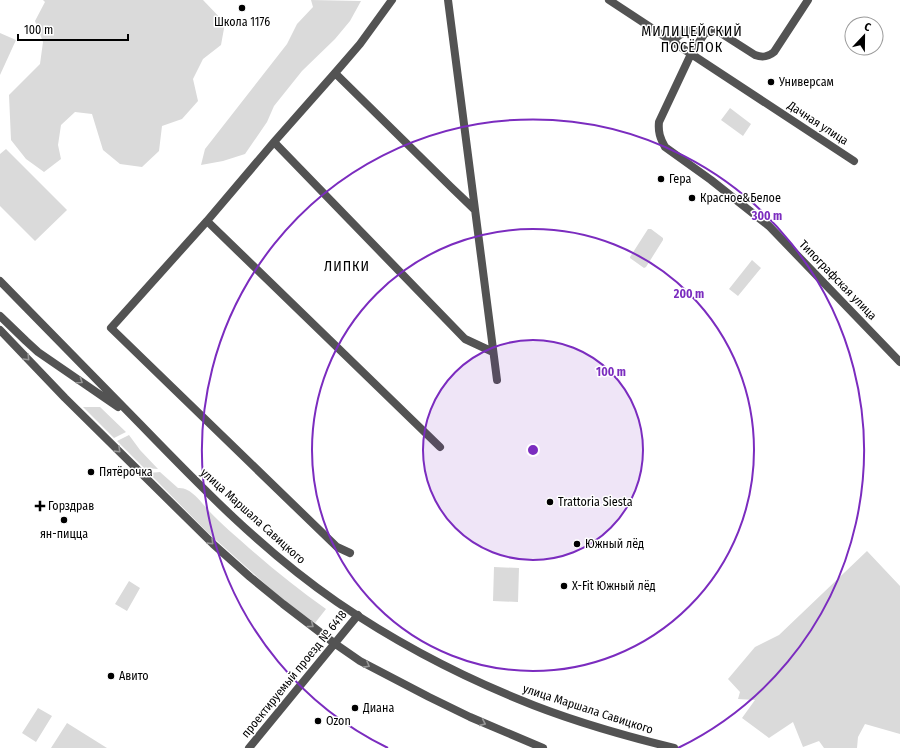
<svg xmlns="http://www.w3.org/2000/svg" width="900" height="748" font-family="'Fira Sans Condensed',sans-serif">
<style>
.green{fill:#dadada}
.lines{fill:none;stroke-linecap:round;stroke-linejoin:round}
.minor{stroke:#535353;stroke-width:8}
.tertiary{stroke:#535353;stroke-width:8}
.oneway{stroke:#989898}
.ring{fill:none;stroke:#7b2cbf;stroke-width:2}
.poi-dot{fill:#000;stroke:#fff;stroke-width:1.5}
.labels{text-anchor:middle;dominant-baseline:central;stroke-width:3;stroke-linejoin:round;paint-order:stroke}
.poi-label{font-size:12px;fill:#000;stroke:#fff;text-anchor:start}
.street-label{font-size:12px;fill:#000;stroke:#fff}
.quarter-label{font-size:14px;letter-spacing:1px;fill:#000;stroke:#fff}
.centre{fill:#7b2cbf;stroke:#fff;stroke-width:2}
.ring-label{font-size:12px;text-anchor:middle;font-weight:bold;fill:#7b2cbf;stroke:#fff;stroke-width:3;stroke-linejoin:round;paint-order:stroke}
</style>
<rect width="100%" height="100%" fill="#fff"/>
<path class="green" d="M43 0H203L225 23 221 45 203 59 193 79 198 101 182 119 162 126 159 151 142 167 120 164 103 150 92 114 75 112 61 125 58 145 61 159 44 172 26 159 11 140 9 95 40 64 43 42 35 21 45 2Z
M311 0 361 1 350 21 335 39 302 71 274 106 267 122 245 154 223 161 201 165 205 149 287 44 297 24 313 7Z
M0 33 16 40 0 75Z
M730 108 751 124 743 136 721 120Z
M6 149 67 210 35 241 0 206V154Z
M648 229H651L663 238V240L646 267 644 268 630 258V257Z
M752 260 761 268 738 296 729 289Z
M83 407H100L126 432 114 438Z
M129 435 140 450 158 469 144 468 117 441Z
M160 472 178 488C191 487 201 502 209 511 221 524 236 536 249 548 274 570 299 590 326 609L315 623 282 599 207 532 149 473Z
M867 551 900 586V734L865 724 858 737 857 748H824L819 741 803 747 793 722 769 738 742 718 755 700 738 699 740 692 728 679 755 647 779 635Z
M494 567 519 568 518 602 493 601Z
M129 581 140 588 127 611 115 604Z
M38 708 52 716 36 742 22 733Z
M67 723 107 748H51Z"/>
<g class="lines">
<path class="minor" d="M448 0 497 380
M609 0 854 161
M705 33 691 54 659 122C658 132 660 138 665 147L711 180 769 226 900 362
M673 42C679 32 694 27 705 33L714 31 719 32 755 55C763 58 768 57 774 52L808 0
M335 73 451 187 474 209
M274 142 465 339 493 352
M207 221 440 447
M0 330 65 398 213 544 250 577 283 604 334 643 360 661 429 697 470 717 543 748
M350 553 337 547 111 328 207 221 274 142 335 73 360 44 392 0
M249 748 358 615"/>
<path class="tertiary" d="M0 281C47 329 94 377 141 425 202 488 264 552 337 602 391 639 457 674 518 699 568 720 621 735 674 748
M0 316 26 341 38 352 118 407"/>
</g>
<defs><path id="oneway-chevron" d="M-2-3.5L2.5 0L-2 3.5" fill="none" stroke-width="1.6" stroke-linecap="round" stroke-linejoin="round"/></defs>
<g class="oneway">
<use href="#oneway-chevron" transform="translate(27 358) rotate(46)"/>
<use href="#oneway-chevron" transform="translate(80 381) rotate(35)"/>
<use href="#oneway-chevron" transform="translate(118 450) rotate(44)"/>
<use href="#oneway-chevron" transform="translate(211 542) rotate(44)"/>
<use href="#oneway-chevron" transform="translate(311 625) rotate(37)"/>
<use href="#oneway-chevron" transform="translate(367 665) rotate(29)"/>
<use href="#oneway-chevron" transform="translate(483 723) rotate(24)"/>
</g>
<circle cx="533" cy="450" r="110" fill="#7b2cbf" fill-opacity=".12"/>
<g class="ring">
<circle cx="533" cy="450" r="110"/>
<circle cx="533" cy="450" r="221"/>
<path d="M388 748A331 331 0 1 1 678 748"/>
</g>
<g class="poi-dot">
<circle cx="242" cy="8" r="4"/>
<circle cx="771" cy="82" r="4"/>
<circle cx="661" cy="179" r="4"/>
<circle cx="692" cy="198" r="4"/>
<circle cx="91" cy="472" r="4"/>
<circle cx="550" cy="502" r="4"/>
<path d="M38 500h4v4h4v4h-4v4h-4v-4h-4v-4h4z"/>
<circle cx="64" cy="520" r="4"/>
<circle cx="577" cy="544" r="4"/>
<circle cx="564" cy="586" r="4"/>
<circle cx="111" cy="676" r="4"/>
<circle cx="355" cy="708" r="4"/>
<circle cx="318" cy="721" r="4"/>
</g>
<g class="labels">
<g class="poi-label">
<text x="242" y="22" text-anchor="middle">Школа 1176</text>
<text x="779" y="82">Универсам</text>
<text x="669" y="179">Гера</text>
<text x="700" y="198">Красное&amp;Белое</text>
<text x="99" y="472">Пятёрочка</text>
<text x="558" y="502">Trattoria Siesta</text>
<text x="48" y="506">Горздрав</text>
<text x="64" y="534" text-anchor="middle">ян-пицца</text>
<text x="585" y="544">Южный лёд</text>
<text x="572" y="586">X-Fit Южный лёд</text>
<text x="119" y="676">Авито</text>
<text x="363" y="708">Диана</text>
<text x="326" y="721">Ozon</text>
</g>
<g class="street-label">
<text transform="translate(818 123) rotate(33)">Дачная улица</text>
<text transform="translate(838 280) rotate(46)">Типографская улица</text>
<text transform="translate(253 516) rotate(42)">улица Маршала Савицкого</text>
<text transform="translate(294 674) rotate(-51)">проектируемый проезд № 6418</text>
<text transform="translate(588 709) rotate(18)">улица Маршала Савицкого</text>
</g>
<g class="quarter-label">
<text x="692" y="31">МИЛИЦЕЙСКИЙ<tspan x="692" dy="16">ПОСЁЛОК</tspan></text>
<text x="347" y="266">ЛИПКИ</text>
</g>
</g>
<circle cx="533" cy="450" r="6" class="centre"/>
<g class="ring-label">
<text x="767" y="220">300 m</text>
<text x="689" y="298">200 m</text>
<text x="611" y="376">100 m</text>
</g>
<g transform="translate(864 36) rotate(22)"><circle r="19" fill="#ffffff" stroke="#999999"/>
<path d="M0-3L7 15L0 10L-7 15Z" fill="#000000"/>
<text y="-6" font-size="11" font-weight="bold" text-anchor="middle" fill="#000000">С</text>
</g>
<path d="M18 34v6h110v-6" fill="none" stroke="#000000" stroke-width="2"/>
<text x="24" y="34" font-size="12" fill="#000000" stroke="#ffffff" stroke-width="3" paint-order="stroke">100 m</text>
</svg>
